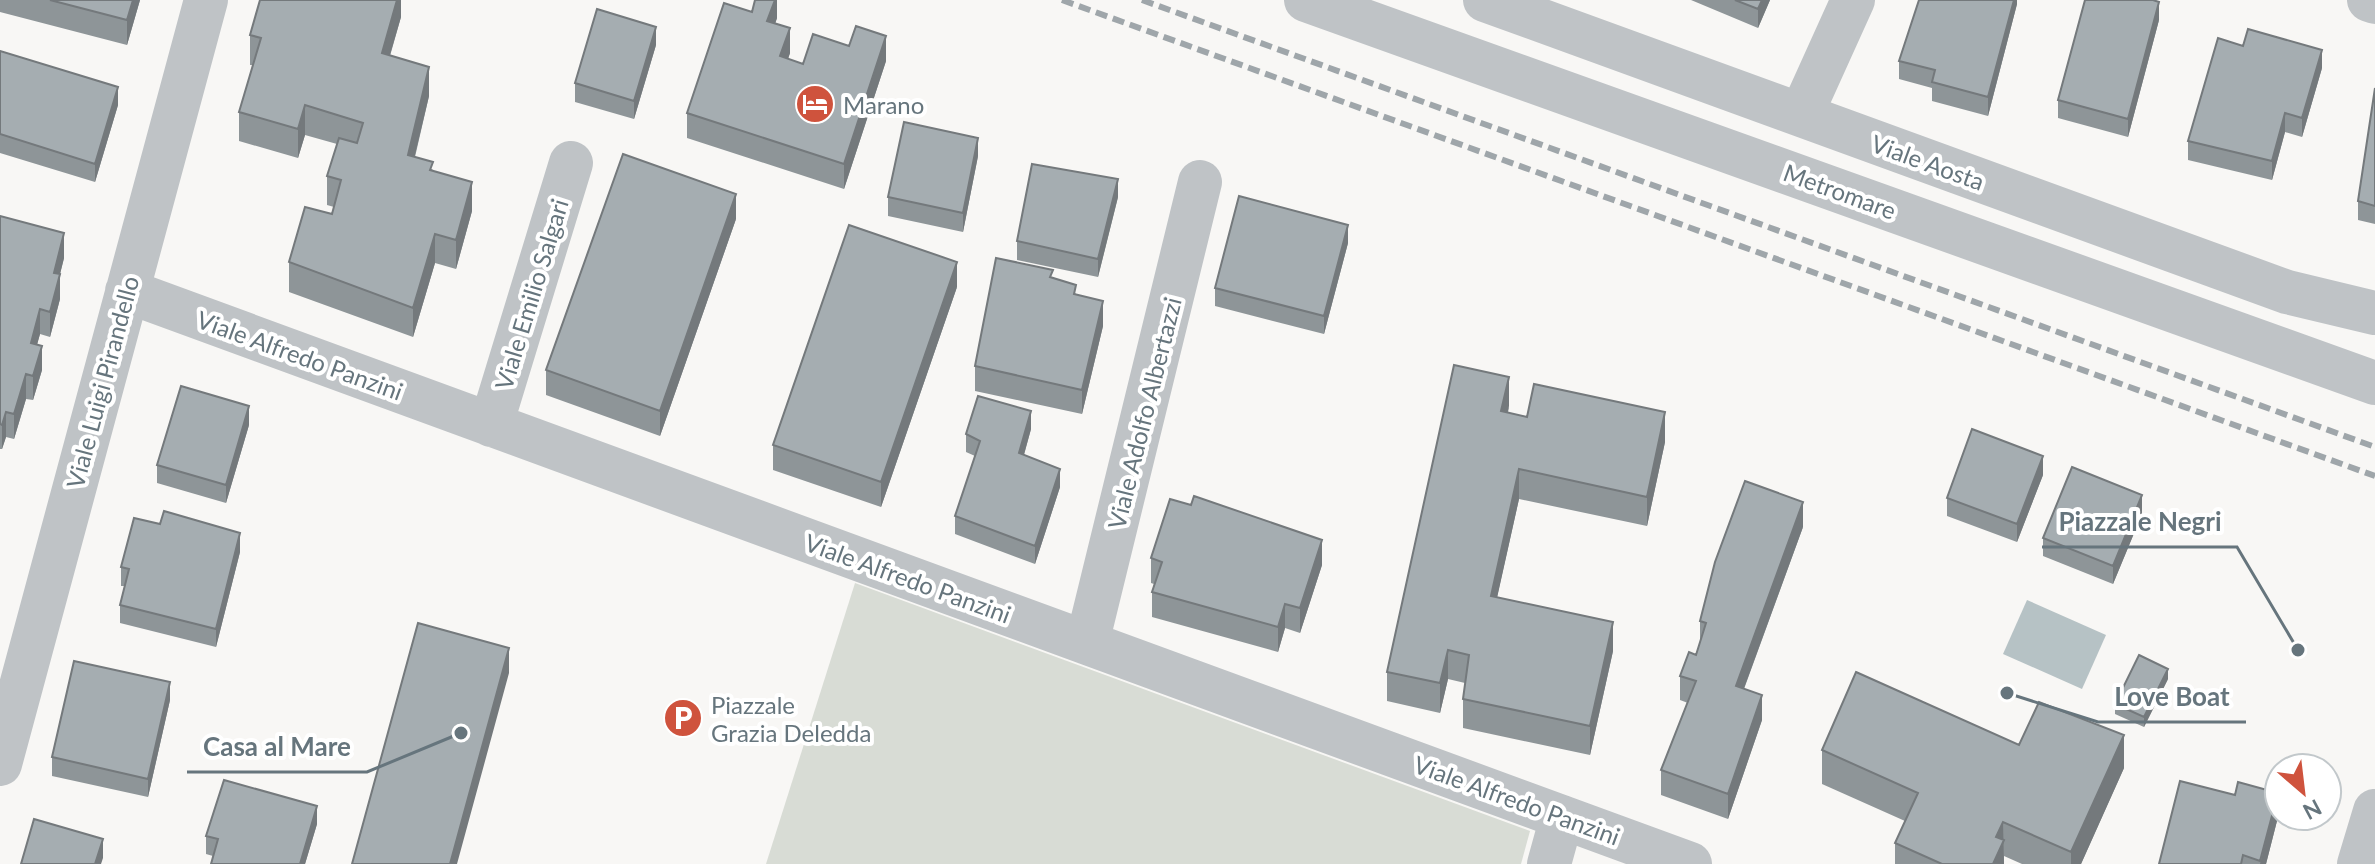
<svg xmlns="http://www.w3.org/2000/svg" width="2375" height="864" font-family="Lato,sans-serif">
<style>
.green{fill:#d8dcd5}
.water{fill:#b6c2c5}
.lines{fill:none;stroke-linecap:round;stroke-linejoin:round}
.minor{stroke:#bfc3c6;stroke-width:44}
.rail{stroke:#9fa6aa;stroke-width:6;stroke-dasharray:12 6;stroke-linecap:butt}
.wall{fill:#8e9598}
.shaded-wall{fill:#74797c}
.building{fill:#a5adb1;stroke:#74797c;stroke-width:2}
.labels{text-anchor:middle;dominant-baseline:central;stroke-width:8;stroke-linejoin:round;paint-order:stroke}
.poi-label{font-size:24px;fill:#66757d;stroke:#fff;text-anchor:start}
.street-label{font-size:24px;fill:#66757d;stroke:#fff}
.leader{fill:none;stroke:#66757d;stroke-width:3}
.callout-dot{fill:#66757d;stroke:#fff;stroke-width:3}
.callout-label{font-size:26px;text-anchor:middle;font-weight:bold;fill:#66757d;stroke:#fff;stroke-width:8;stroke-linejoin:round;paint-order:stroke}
</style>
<rect width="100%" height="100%" fill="#f8f7f5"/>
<path class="green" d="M855 583 1530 831 1521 864H766Z"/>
<path class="water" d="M2027 600 2106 635 2082 689 2003 654Z"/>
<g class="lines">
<path class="minor" d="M1306 0 2375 383
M1485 0 2287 292 2375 313
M2369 0 2375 2
M1801 115 1853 0
M127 291 1690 864
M491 425 571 163
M1087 643 1200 182
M0 764 206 0
M1549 864 1562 817
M2359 864 2375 811"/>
<path class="rail" d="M1062 0 2375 476
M1142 0 2375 447"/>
</g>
<path class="wall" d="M0 0H140L127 45 0 12Z
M337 0H401V17L390 56 429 96 415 157 433 170 472 211 456 269 435 263 413 337 289 292V262L332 214 334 207 327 205V176L337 144 305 135 298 158 239 141V112L253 65H250V35Z
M777 0V18L775 24 790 53 788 59 803 64 886 61 844 189 687 138V113L752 12Z
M1691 0H1770L1758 28Z
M2017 0V4L1988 116 1932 101V88L1899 79V61Z
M2159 20 2128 137 2058 118V100Z
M656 45 634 119 575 102V83Z
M0 51 118 105 95 182 0 153Z
M2322 68 2302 137 2285 132 2272 180 2188 160V141Z
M2375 88V224L2358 220V201Z
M978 156 963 232 888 216V197Z
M1118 197 1098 277 1017 260V241Z
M0 216 64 258 60 274V299L50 337 40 334 37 344 42 370 33 400 26 399 14 439 6 437 2 449H0Z
M736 219 660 436 546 395V370Z
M1348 243 1324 334 1215 306V288Z
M1053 278 1076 294 1103 326 1082 414 975 391V366Z
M957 287 881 507 773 470V445Z
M1509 406 1508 413 1665 442 1647 526 1519 499 1497 597 1613 651 1590 755 1463 728V699L1465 683 1448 679 1440 713 1387 701V672Z
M249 425 226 503 157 483V465Z
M1031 429 1024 455 1060 487 1035 564 955 534V516L975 456 966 452V434Z
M2043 475 2017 542 1947 516V498Z
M2142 514 2113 584 2043 556V538Z
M1803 527 1744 689 1762 720 1728 819 1661 795V770L1688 703 1680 700V676L1696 655 1700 644V621Z
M240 552 216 647 120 623V605L125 586H121V567Z
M1151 558 1322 565 1300 633 1285 628 1278 652 1152 617V592L1154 584 1151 583Z
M2168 679 2144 727 2115 714V704Z
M170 700 148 797 52 776V757Z
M2019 745 2124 768 2081 864H2022L2004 856V864H1895V843L1905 821 1822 784V750Z
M2278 817 2266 864H2159Z
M317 824 305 864H211L213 856 206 854V836Z"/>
<path class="shaded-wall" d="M133 0H140L127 45V20Z
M397 0H401V17L382 82V53Z
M775 0H777V18L767 46V21Z
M1762 0H1770L1758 28V9Z
M2014 0H2017V4L1988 116V97Z
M2159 2V20L2128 137V119Z
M656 27V45L634 119V101Z
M790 28V53L780 81V56Z
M886 36V61L844 189V164Z
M2322 50V68L2302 137V118Z
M429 67V96L408 184V155Z
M118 87V105L95 182V164Z
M305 105V135L298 158V129Z
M2285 113V132L2272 180V161Z
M978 138V156L963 232V213Z
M1118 179V197L1098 277V259Z
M472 182V211L456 269V240Z
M736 194V219L660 436V411Z
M1348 225V243L1324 334V316Z
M64 233V258L54 298V273Z
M435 234V263L413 337V308Z
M957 262V287L881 507V482Z
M60 274V299L50 337V312Z
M1103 301V326L1082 414V390Z
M40 309V334L31 367V343Z
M42 346V370L33 400V376Z
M26 374V399L14 439V414Z
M1509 377V406L1501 441V411Z
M249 406V425L226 503V485Z
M1031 411V429L1019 472V453Z
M6 412V437L2 449V425Z
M1665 412V442L1647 526V497Z
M2043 456V475L2017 542V524Z
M1060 469V487L1035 564V546Z
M1519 469V499L1491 625V596Z
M2142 495V514L2113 584V566Z
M1803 502V527L1736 710V686Z
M240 533V552L216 647V629Z
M1322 540V565L1300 633V608Z
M1285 604V628L1278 652V627Z
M1613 622V651L1590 755V726Z
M509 648V673L457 864H450Z
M1448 650V679L1440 713V683Z
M2168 669V679L2144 727V717Z
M170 682V700L148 797V779Z
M1762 695V720L1728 819V794Z
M2124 735V768L2081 864H2071V852Z
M2278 793V817L2266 864H2260Z
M317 806V824L305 864H300Z
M2003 822 2004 864H1993L1996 837Z
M103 839V858L101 864H95Z"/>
<path class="building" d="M50 0H133L127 20Z
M260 0H397L382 53 429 67 408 155 433 162 430 170 472 182 456 240 435 234 413 308 289 262 305 207 332 214 341 180 327 176 339 138 357 143 363 123 305 105 298 129 239 112 261 38 250 35Z
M755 0H775L767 21 790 28 780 56 803 64 813 34 849 46 856 26 886 36 844 164 687 113 724 3 752 12Z
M1735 0H1762L1758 9Z
M1919 0H2014L1988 97 1932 82 1935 70 1899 61Z
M2085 0H2153L2159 2 2128 119 2058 100Z
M597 9 656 27 634 101 575 83Z
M2248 29 2322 50 2302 118 2285 113 2272 161 2188 141 2218 38 2243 46Z
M0 51 118 87 95 164 0 134Z
M2375 88V206L2358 201Z
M904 122 978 138 963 213 888 197Z
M623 154 736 194 660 411 546 370Z
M1032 164 1118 179 1098 259 1017 241Z
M1239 196 1348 225 1324 316 1215 288Z
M0 216 64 233 54 273 60 274 50 312 40 309 31 343 42 346 33 376 26 374 14 414 6 412 2 425 0 424Z
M849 225 957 262 881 482 773 445Z
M996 258 1053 270 1050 277 1076 285 1074 294 1103 301 1082 390 975 366Z
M1454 365 1509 377 1501 411 1527 417 1534 384 1665 412 1647 497 1519 469 1491 596 1613 622 1590 726 1463 699 1469 655 1448 650 1440 683 1387 672Z
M181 386 249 406 226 485 157 465Z
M978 396 1031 411 1019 453 1060 469 1035 546 955 516 980 441 966 434Z
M1972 429 2043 456 2017 524 1947 498Z
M2072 467 2142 495 2113 566 2043 538Z
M1745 481 1803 502 1736 686 1762 695 1728 794 1661 770 1696 681 1680 676 1689 652 1696 655 1706 623 1700 621 1715 562Z
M1194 496 1322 540 1300 608 1285 604 1278 627 1152 592 1162 562 1151 558 1170 499 1191 505Z
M164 511 240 533 216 629 120 605 129 569 121 567 134 518 160 524Z
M418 623 509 648 450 864H352Z
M2139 655 2168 669 2144 717 2115 704Z
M74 661 170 682 148 779 52 757Z
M1856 672 2019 745 2039 702 2124 735 2071 852 2003 822 1996 837 2004 840 1993 864H1942L1895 843 1918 793 1822 750Z
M224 780 317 806 300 864H211L218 839 206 836Z
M2180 781 2235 795 2238 782 2278 793 2260 861 2243 855 2241 864H2159Z
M34 819 103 839 95 864H21Z"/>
<defs>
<symbol id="hotel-disc" viewBox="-11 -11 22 22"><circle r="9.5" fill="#cf533d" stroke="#fff"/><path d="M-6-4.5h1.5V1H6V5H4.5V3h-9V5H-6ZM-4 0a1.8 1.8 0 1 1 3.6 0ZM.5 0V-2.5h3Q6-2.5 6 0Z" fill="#fff"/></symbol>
<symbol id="parking-disc" viewBox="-11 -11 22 22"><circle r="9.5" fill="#cf533d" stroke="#fff"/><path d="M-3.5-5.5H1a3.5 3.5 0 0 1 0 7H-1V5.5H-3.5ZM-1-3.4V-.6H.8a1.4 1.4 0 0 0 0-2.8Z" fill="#fff"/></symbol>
</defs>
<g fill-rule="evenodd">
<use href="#hotel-disc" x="793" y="82" width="44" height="44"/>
<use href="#parking-disc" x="661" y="696" width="44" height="44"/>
</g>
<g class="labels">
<g class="poi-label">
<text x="843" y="104">Marano</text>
<text x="711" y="704">Piazzale<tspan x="711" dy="28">Grazia Deledda</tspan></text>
</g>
<g class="street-label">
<text transform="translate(1928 162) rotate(20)">Viale Aosta</text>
<text transform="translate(1840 191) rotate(20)">Metromare</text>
<text transform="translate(531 294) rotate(-73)">Viale Emilio Salgari</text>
<text transform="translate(300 355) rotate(20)">Viale Alfredo Panzini</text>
<text transform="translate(102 382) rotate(-75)">Viale Luigi Pirandello</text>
<text transform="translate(1144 413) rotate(-76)">Viale Adolfo Albertazzi</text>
<text transform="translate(908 578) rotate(20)">Viale Alfredo Panzini</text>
<text transform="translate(1517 800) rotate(20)">Viale Alfredo Panzini</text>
</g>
</g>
<path class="leader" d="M2298 650L2237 547H2042M2007 693L2098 722H2246M461 733L367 772H187"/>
<g class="callout-dot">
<circle cx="2298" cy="650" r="8"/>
<circle cx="2007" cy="693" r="8"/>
<circle cx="461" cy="733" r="8"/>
</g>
<g class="callout-label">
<text x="2140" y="531">Piazzale Negri</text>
<text x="2172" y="706">Love Boat</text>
<text x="277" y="756">Casa al Mare</text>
</g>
<g transform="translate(2303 792) rotate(152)"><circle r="38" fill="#ffffff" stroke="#c2c8cb" stroke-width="2"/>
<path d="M0-6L14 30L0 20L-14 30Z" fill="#cf533d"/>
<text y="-12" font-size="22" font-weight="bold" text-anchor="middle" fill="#66757d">N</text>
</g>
</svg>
